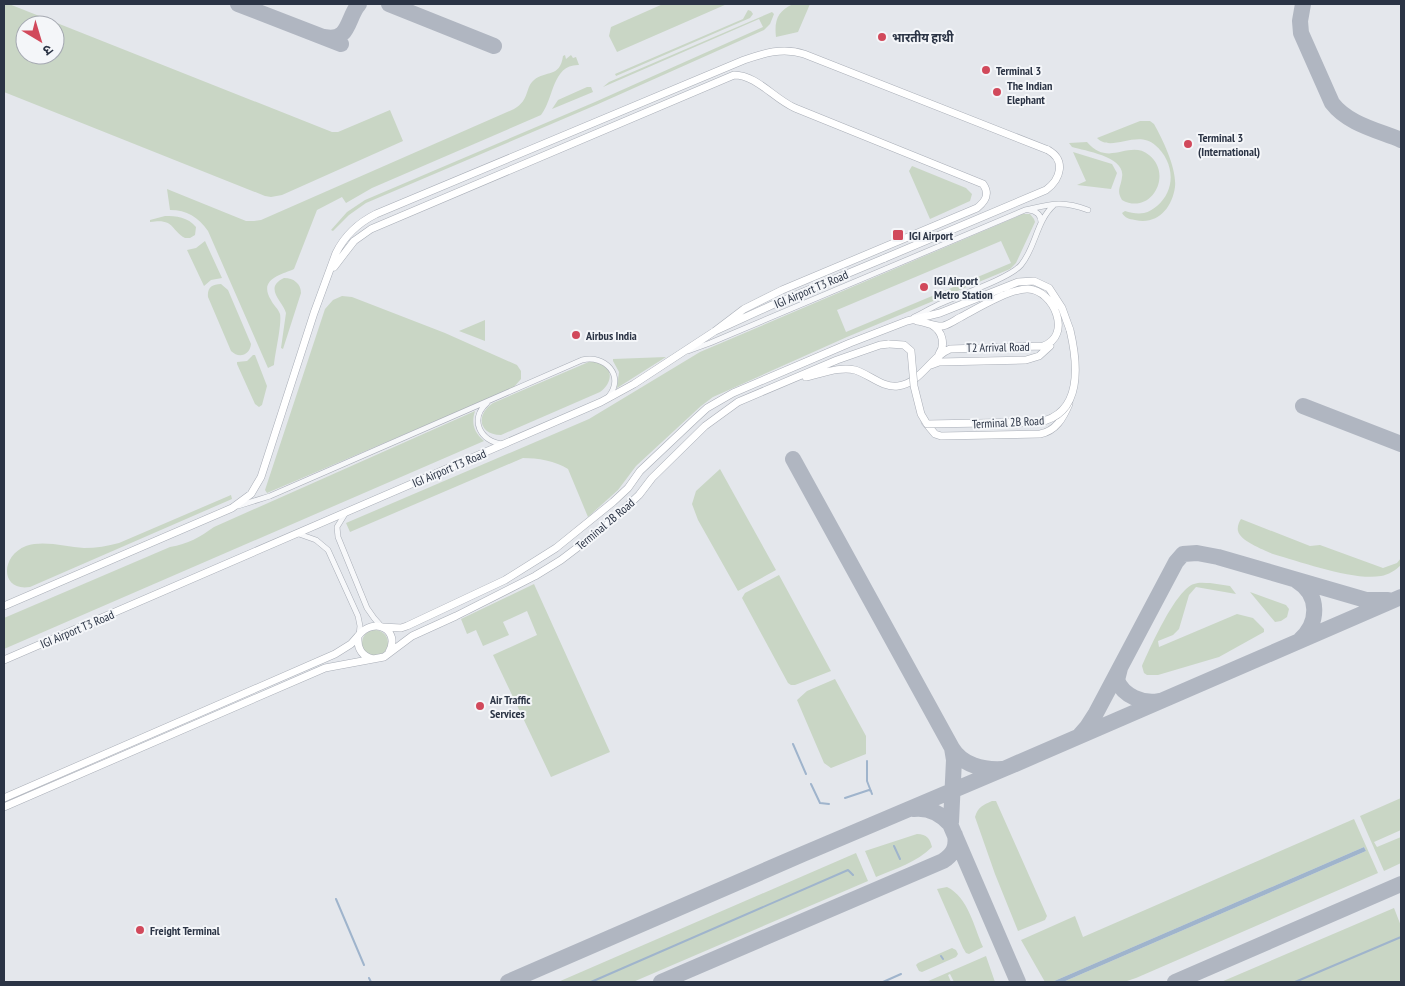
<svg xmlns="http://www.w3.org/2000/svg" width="1405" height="986" font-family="'PT Sans Narrow','Noto Sans Devanagari',sans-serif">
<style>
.green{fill:#c9d6c5;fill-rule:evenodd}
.water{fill:#9fb4cc}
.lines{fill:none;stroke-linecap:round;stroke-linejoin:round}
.stream{stroke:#9fb4cc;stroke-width:2}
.taxiway{stroke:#b0b6c1;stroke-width:16}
.minor-casing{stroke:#a9aeb7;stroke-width:6}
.secondary-casing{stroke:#a9aeb7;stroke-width:8}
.minor{stroke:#f7f8fa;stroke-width:5}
.secondary{stroke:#fff;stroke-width:7}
.secondary-bridge-casing{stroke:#a9aeb7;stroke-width:8;stroke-linecap:butt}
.secondary-bridge{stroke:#fff;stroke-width:7}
.poi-dot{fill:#d1495b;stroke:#f4f6f9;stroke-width:2}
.labels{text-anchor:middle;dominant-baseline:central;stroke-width:4;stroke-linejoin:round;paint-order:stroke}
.poi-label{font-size:12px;font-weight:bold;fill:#2b3445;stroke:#f4f6f9;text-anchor:start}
.street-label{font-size:12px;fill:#2b3445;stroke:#f4f6f9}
</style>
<rect width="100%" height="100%" fill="#e4e7ec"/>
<path class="green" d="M4 4H9L332 132H338L390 110 403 141 282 195 271 197 265 196 4 92ZM25 25H55V55H25Z
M663 4H727L617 52 609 36 611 27Z
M793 4H810L798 32 776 37C774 20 778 11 793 4Z
M748 10 751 11 753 14 750 18 616 76 615 74 743 19Z
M772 12 774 14 770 24 764 30 596 105 366 203 349 215 333 231 331 230 347 212 365 200 595 102 763 27 759 19 603 87 609 82Z
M565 55 566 59 571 55 573 58 576 57 579 65C552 64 554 99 541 115L372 188 346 203 342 197 317 210 294 269C281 275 258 279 271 300 273 305 278 308 280 314 282 324 275 353 274 365L268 368 208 231C198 217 187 210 170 210L167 189 246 221H254L261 220 514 109C530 100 525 87 534 80 546 70 560 78 563 56Z
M587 87H591L593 92 552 109 558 100Z
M1140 121H1150L1154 124C1163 140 1177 169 1175 187 1172 208 1158 225 1135 220 1129 219 1125 218 1122 213L1125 211C1131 213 1138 214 1144 213 1149 212 1153 209 1157 206 1177 189 1174 161 1155 145 1137 129 1111 153 1097 138Z
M1087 142C1109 168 1129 139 1149 155 1174 175 1150 216 1122 200 1116 190 1121 187 1122 177 1126 157 1086 151 1072 147L1069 143Z
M1073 152 1112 164 1117 173 1111 189 1077 185 1086 181Z
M912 166 966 188 972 194 970 201 930 219 909 171Z
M1023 214H1030L1034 219 1035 222 1016 263 1010 269 847 337 713 397 701 406 636 466 618 490 588 517 568 469C556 461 537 458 523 458L350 532 346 523 589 419 700 352ZM1001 241 1011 263 846 332 837 310Z
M165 216C176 216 188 217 196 227L195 235 190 238H185C170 229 174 218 150 222V220Z
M205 241 222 278 211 280 204 286 187 250 196 248Z
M284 278C294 278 301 284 301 293L283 349 281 348 286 313C283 301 263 288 284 278Z
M221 284 228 290 251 344C250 355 239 359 231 351L208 297C207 288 212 284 221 284Z
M342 296 352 297 445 333 517 365 521 371V379L513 388 267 493 265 490 325 309 333 300Z
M485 320V341L459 331Z
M253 355H255L267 386 262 405 259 407 255 404 237 364V362L247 361Z
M666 357 617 388 619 372 613 361V359Z
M591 361C612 361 616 381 600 392L501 435C479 435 475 415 493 403Z
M475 411C471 424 474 432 484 441L4 649V618L170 547C188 544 200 537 214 527Z
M720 469 776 570 738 591 698 520 692 504 696 491Z
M231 495 232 499 30 587C0 592 0 556 26 546 44 540 66 547 84 548 96 548 108 546 119 543Z
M1241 519 1310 546 1320 545 1383 568 1397 563 1401 558V565C1396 570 1388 575 1381 576 1354 581 1301 562 1273 554 1264 550 1240 541 1238 531 1237 527 1239 522 1241 519Z
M779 575 831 671 795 685H791L788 683 742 598 745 593Z
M1210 583 1230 586 1236 594 1196 587 1189 595 1179 629 1173 635 1158 641 1159 647 1237 614 1253 618 1264 629V632L1219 657 1158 675H1147L1144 673 1142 666C1150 648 1176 589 1194 584 1199 582 1205 583 1210 583Z
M534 584 610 752 551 777 493 655 537 635 527 611 503 622 509 635 483 646 476 630 467 634 461 619Z
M1250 592 1286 605 1289 609 1287 617 1281 621 1275 622Z
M362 643a13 13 0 1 1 26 0a13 13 0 1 1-26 0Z
M835 679 866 736V754L831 768 824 763 797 700 807 691Z
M1401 798V830L1374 842 1377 847 1401 837V863L1384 871 1360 816Z
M992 801H996L1047 916 1045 920 1018 931 995 874 975 817C978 807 983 805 992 801Z
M1354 819 1378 873 1136 978 1124 982H1063L1366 851 1364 847 1052 982H1045L1021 940 1075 916 1083 937Z
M917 834C927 834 930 839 932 847 917 862 895 869 876 877L865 851Z
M856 853 868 881 633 982H558Z
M947 887C968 897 974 927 983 947L969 954 966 953 963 948 937 889Z
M1394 908 1401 926V982H1221Z
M952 948 956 950 958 954 956 957 922 972 919 971 916 965 918 963Z
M986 956 995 982H954L950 974 948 975 951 982H926Z"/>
<path class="water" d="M1364 847 1366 851 1063 982H1052Z"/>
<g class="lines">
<path class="stream" d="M793 744 806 774
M867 761V781L872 794
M811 784 820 803 829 804
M845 798 869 790 871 791
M894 846 900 859
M336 899 364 965
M941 956 943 959
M369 978 371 982
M591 982 848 870 853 875
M883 982 901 974
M1295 982 1401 937"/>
<path class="taxiway" d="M238 4 341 44
M389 4 494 46
M1303 4 1300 21 1301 33 1332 103C1348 124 1377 130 1401 140
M325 37C350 42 347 17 359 4
M1303 406 1401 444
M793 459 952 748 954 760 951 822
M1297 581C1320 595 1319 623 1300 640
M1120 668 1117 680C1123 696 1143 704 1159 701
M1080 735 1087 727 1096 713 1176 562 1183 554 1197 553 1218 557 1366 600H1388
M952 748C962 765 983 770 1002 769
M913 809C928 807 940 813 950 824L1018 982
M508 982 803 854 1006 768 1401 597
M661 982 943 861C954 854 957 846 955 835
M1175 982 1401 884"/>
<defs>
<path id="minor" d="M1029 210C1036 211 1041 214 1041 222
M914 317C923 313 932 307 942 303 960 295 1010 278 1021 265 1036 247 1036 221 1054 205
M688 351 710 343 1025 210C1051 204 1062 200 1088 210
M487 403C469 419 480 442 503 444
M238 506 270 496 582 360C605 354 625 376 609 396
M345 514 337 527 338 537 367 608 374 618 382 627
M299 534 316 540 328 550 358 616 360 626 359 635"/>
<path id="secondary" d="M334 267 354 241 371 229 734 75C757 75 774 99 795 108L983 184C990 194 986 201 977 208L782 290 744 309 715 331
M932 325C942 331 946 344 939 354
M931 365 939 362 1026 360 1039 356 1050 346
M806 377C821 374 840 366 855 370 869 374 882 388 898 386 921 383 930 357 950 349L1043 346C1073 336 1054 290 1028 289 1011 288 976 309 961 317 955 320 950 324 943 326 935 327 926 322 917 321
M925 422 935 434 941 436 1040 434C1056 431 1063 418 1069 404
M4 606 232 508 251 494 261 477 314 313 336 253C345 235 358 223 376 214L744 60C764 53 783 47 804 54L1048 150
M382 627 401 628 407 626 505 580 556 548 613 502 628 488 640 471 695 419 707 408 733 393 850 343 907 321 940 313 1018 282 1034 281 1049 288 1062 308 1070 330
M373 659C361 656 357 648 358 636 375 615 401 631 389 652
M4 660C203 575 402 490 601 402L634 384 715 331 772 305 885 258
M4 798 335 654 351 644 358 636
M4 807 325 668 384 657 412 636 456 616 535 576 561 560 607 525 639 495 652 478 705 426 738 402 837 360 880 345 889 344"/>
</defs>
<use href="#minor" class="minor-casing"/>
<use href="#secondary" class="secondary-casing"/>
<use href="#minor" class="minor"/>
<use href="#secondary" class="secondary"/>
<defs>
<path id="secondary-bridge" d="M885 258 1046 190C1061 179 1066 160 1048 150
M889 344 904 345 911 351 914 386 921 414 927 424 1039 422C1083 414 1078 364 1070 330"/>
</defs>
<use href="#secondary-bridge" class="secondary-bridge-casing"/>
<use href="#secondary-bridge" class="secondary-bridge"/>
</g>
<g class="poi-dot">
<circle cx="882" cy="37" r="5"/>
<circle cx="986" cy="70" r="5"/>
<circle cx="997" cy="92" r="5"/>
<circle cx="1188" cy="144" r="5"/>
<rect x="892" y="229" width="12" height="12" rx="2.5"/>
<circle cx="924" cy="287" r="5"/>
<circle cx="576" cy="335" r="5"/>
<circle cx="480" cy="706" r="5"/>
<circle cx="140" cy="930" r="5"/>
</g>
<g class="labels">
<g class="poi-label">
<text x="892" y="37">भारतीय हाथी</text>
<text x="996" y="70">Terminal 3</text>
<text x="1007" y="85">The Indian<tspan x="1007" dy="14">Elephant</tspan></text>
<text x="1198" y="137">Terminal 3<tspan x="1198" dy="14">(International)</tspan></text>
<text x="909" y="235">IGI Airport</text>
<text x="934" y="280">IGI Airport<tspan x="934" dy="14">Metro Station</tspan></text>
<text x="586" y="335">Airbus India</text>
<text x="490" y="699">Air Traffic<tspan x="490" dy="14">Services</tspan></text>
<text x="150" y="930">Freight Terminal</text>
</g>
<g class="street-label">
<text transform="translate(811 289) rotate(-23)">IGI Airport T3 Road</text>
<text transform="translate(998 347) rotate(-1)">T2 Arrival Road</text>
<text transform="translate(1008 422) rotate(-3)">Terminal 2B Road</text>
<text transform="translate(449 468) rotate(-23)">IGI Airport T3 Road</text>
<text transform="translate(605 524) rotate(-40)">Terminal 2B Road</text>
<text transform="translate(77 629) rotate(-23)">IGI Airport T3 Road</text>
</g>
</g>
<rect width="1405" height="986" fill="none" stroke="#2b3445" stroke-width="10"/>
<g transform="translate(40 40) rotate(142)"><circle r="24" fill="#f4f6f9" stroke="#a4a8b1"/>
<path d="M0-4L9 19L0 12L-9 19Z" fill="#d1495b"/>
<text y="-8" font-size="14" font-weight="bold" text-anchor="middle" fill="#2b3445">उ</text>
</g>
</svg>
